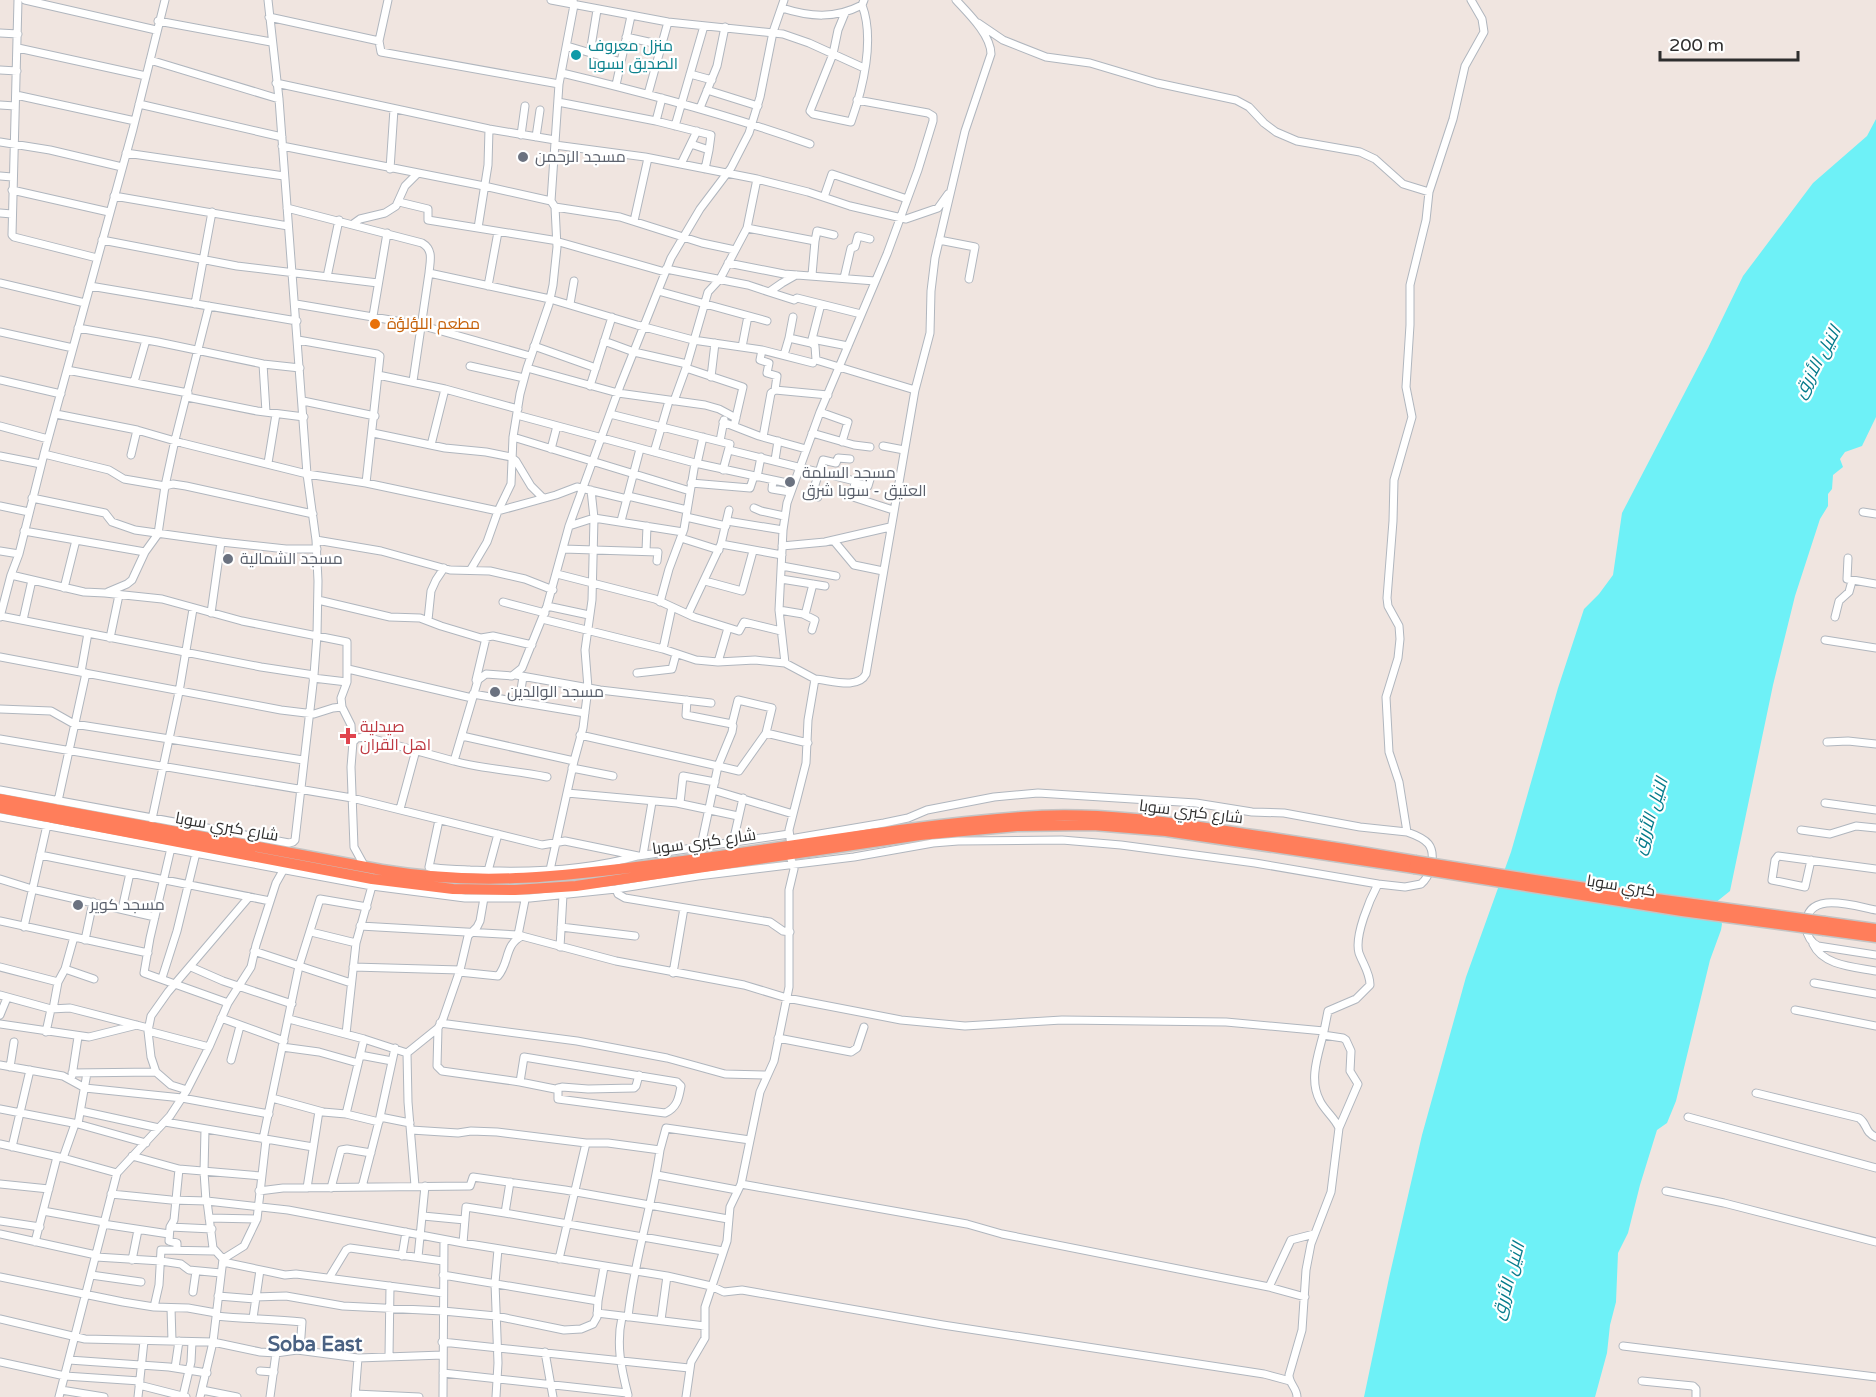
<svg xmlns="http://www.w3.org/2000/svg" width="1876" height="1397" font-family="'Varela Round',Cairo,sans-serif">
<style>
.water{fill:#6ef1f7}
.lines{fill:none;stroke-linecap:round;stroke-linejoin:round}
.minor-casing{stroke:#b0b6be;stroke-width:9}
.highway-casing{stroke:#c4c4c4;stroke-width:13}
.minor{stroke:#fff;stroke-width:7}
.highway{stroke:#ff7e5b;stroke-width:10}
.highway-bridge-casing{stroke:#c4c4c4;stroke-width:13;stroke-linecap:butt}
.highway-bridge{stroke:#ff7e5b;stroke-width:10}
.culture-dot{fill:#0f9aa8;stroke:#fff;stroke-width:2}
.worship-dot{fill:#6b7280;stroke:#fff;stroke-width:2}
.food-dot{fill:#e8710a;stroke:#fff;stroke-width:2}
.health-dot{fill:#e0444e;stroke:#fff;stroke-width:2}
.labels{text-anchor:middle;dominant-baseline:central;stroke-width:4.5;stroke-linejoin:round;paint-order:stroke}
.culture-label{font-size:16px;fill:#0d838f;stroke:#fff;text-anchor:start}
.worship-label{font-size:16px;fill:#5b616d;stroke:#fff;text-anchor:start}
.food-label{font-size:16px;fill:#c56008;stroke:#fff;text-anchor:start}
.health-label{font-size:16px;fill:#be3a42;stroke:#fff;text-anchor:start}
.street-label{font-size:16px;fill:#2e2e2e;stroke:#fff}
.water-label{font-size:18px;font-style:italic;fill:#077c8c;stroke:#fff}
.quarter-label{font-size:20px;font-weight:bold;fill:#4a6182;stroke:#fff}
</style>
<rect width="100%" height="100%" fill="#f0e5e0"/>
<path class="water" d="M1876 119V417L1862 446 1845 452 1840 459 1843 467 1833 475 1832 489 1828 494V506L1820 519 1795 596 1773 685 1730 891 1715 903 1722 924 1721 930 1710 960 1676 1101 1667 1123 1657 1130 1640 1185 1628 1233 1618 1253 1616 1302 1610 1325 1607 1353 1595 1397H1364L1389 1278 1422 1135 1466 977 1511 852 1558 688 1584 609 1599 594 1613 575 1622 513 1708 348 1743 276 1813 183 1867 136Z"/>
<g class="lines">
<defs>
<path id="minor" d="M18 0 12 235 14 237 97 258
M25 0 156 30
M388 0 379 41 381 52 559 84
M551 0 668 22 783 34 809 43 864 68
M782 8C810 17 835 19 862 5L864 0
M845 13 838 30 833 54 810 111 813 114 851 122C863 88 875 39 862 5
M269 17 379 41
M158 21 271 42
M978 23 1003 40 1046 57 1090 63 1157 83 1236 100 1249 107 1264 123 1276 132 1297 141 1360 152 1375 159 1403 184 1429 192
M0 33 18 34
M626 37 662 45
M567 46 621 62
M18 48 146 76
M590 53 597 10
M150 60 279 99
M0 70 17 71
M562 73C646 93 729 115 810 144
M690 74 712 80
M276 83 489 129 555 140
M616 85 631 16
M707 90 758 106
M648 94 668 22
M16 95 135 121
M558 102 656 121 711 135 709 150
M139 104 282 137
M0 105 15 106
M700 108 717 66 725 27
M656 121 662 98
M675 126 704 26
M521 135 525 106
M536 137 540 110
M0 142 50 150 122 167
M691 144 709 150 705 169
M555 145 645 157 757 179 808 192 850 206 906 219 938 208 948 194
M282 146 484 186 551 201
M126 153 284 176
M681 164 697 131
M390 169 394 109
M0 176 12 177
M12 190 109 212
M114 196 288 226
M824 197 832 174 907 199
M399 202 428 209V220L552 240 665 272
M555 207 620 217 702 243 735 250
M287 208 422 243C434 250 430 261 429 273L550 299 637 325 693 340 762 350 813 363
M0 213 12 214
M634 221 648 158
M353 224 360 219 385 213 396 206 405 186 417 174
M478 228 488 165 489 129
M747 228 815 241 817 231 834 235
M102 240 237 266 378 283
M939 240 975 247 969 279
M728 263 784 274 875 281
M666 269 748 285 769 292
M796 275 782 283 769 292 794 300 797 298 821 304
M812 275 815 241
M327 277 339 220
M844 278 851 248 855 247 858 236 870 239
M0 283 85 303
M90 286 297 321
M488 286 498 232
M658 291 767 321
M195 304 212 212
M296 304 420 325 530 356
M570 304 574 281
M373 316 387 233
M78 328 158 342 263 364 300 368
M0 332 73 348
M789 338 793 317
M812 339 848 346
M298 340 377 354 380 356 366 483
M604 341 634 352 687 364
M811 343 821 304 861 314
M534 346 596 368
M742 347 748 316
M762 350 760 360 769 363 767 373 777 376 775 390
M784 355 789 338 811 343 815 346 816 360 915 390
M263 364 266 412
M470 366 524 378
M527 368 618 393 705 405 719 409 736 418
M686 368 743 387 734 426
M67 370 188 393
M378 375 445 389 518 409
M711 377 715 343
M0 380 61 394
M413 381 429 273
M134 382 146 340
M590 386 612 317
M187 397 257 411 304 417
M303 401 375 416
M674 401 686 368 708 292 720 279 747 228 757 179
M820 412 848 422 842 442
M56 414 137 430 182 443 307 474 366 483 498 511 556 495 577 487 627 499
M610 414 730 444 723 470
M517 415 695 463 792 484
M723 422 759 436 806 449
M0 426 48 439
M373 433 445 448 486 452 511 457 516 461 531 486 543 498
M812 433 854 445 870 447
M513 437 690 491
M763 437 771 393 775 390 828 395
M720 441 724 420
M431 445 445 389
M883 446 904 450
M551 449 557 426
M729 450 855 481 853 497 893 510
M654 452 669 401
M44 454 109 470 124 479 165 486 173 484 186 486 313 514
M131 455 137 430
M0 456 41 464
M775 460 778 441
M268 463 276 414
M697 464 703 437
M757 477 761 457
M773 480 772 489 790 492
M691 483 750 488 754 476
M856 483 868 486 871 476
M628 496 687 510
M818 497 819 491 814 488 823 460 836 463 838 458 850 459
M32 498 105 513 112 522 135 530 221 542
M0 506 29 512
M754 508 761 511 784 516
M1863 512 1876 514
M686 517 726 526
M621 521 640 449
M727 521 783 530
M569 526 594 518 683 532
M24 531 145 552
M681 538 719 550
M316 540 381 551 450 570 490 571 525 579 553 590
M834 541 854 565 883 571
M721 544 782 555
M782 546 825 542 890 527
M563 549 658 552 657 561
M0 551 19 554
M646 551 647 526
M1848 558 1847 579 1876 584
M782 566 836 576
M471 569 487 542 498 511 511 484 513 437 520 394 527 368 549 304 553 285 557 247 555 207 551 201 559 84 574 5 573 0
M557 574 655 599 694 617 739 631 744 622 781 631
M11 575 84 592 105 593 162 599 242 621 347 642V682L341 698 342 707 351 725 352 744
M781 579 825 586
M705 581 742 591 753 551
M64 588 76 540
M108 592 127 584 132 580 145 552 158 534 165 486 175 440 209 306
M318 600 390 617 420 618 441 626 481 638 493 636 532 645
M503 602 545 613
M660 602 669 569 684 529 695 463
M547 606 589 615
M779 610 803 614 815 620 812 630
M211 613 221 542 286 549H317
M688 614 721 544 729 510
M805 615 813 584
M0 616 261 667 314 675
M0 617 11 575 19 554 44 454 133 129 165 0
M1835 617 1839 601 1849 592 1852 581
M542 619 663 649 696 660 718 662 755 660 785 663 815 679
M23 620 32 580
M428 620 431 591 436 580 444 568
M110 638 119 595
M1825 640 1876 648
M663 649 672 607
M0 657 281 710 314 714 333 708 342 707
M718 662 728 628
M785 663 779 610 783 530 787 503 820 412 887 254 918 170 933 121V116L928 113 857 100
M348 669 472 698
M81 672 88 633
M637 673 672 669 676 654
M516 675 600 690 711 703
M523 677 519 702 585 713
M313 678 347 682
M476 680 486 638
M473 694 519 702
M687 700 686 715 732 724
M0 709 51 711 74 724 303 760
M766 733 808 743
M580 735 718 766 732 732 733 726 732 724 738 700 772 708 766 733 739 771 718 766 701 846
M462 736 574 761
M0 739 352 798 542 845 565 841 638 856
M1827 742 1848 741 1876 744
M454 761C485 770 516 770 547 777
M572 768 613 776
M0 790 289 843 293 842 295 840 314 675 317 635 318 581 316 540 307 474 279 99 268 0
M713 790 793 814
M567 793 677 803 738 816
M58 801 86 673
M680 803 683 776 715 782
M1825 803 1876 810
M400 809 416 750
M0 817 372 886 465 898H530L616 889 698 876 854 857 933 843 958 841 1062 840 1121 845 1255 863 1378 884
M152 819 179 692 193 609
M439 820 429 867C442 870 457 869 470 870 525 873 584 871 638 856L789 834
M1801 830 1830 834 1856 826 1876 828
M790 839 884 823 908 818 927 810 994 797 1038 793 1196 803 1252 812 1284 813 1360 827 1407 832
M733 842 743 798
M791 845 789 830 806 763 808 720 815 679C830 680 858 690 866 674L915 390 930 333 931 291 935 258 965 131 991 54C991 35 968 13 956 0
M171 848 150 938 144 973 228 1003
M40 855 270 901
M643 855 652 802
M1811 860 1805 887 1772 880 1775 860 1778 856 1876 869
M365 867 354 847 351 767 353 742 357 738 366 737 454 761 478 680 486 674 512 676 522 668 547 606 569 526 620 386 671 258 700 209 731 168 749 133 760 97 773 32 784 0
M550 870 574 761 583 728 588 688 585 650 592 600 594 518 591 490
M488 871 498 834
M0 879 32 889 155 917
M616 889 618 894 625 898 770 922 783 931 790 932
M122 909 130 873
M1876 910C1854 906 1805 889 1806 927 1807 935 1810 942 1818 946L1876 955
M0 921 148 953
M360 926 518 935 616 961 744 985 787 998 901 1020 965 1026 1062 1020 1226 1022 1324 1031C1319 1053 1308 1079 1320 1101 1325 1111 1335 1118 1339 1128L1331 1192 1311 1244 1306 1270 1302 1330 1289 1375C1289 1384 1297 1388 1297 1397
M24 927 47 825
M561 927 635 936
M311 932 356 943
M518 935 525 900
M85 940 93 902
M1813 944C1823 966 1855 967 1876 971
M560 947 563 895
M254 951 351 983
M0 967 58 982
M191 967 223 981 292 1004
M353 967 460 970
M65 969 94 979
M459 972 498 976C510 962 504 945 522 936
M673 973 684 908
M162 978 177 931 196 853
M1814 983 1876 994
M0 995 51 1009 70 1008 148 1028
M53 1009 58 982 65 969 74 937
M1795 1010 1876 1026
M0 1015 7 998
M221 1018 284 1041
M289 1019 364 1039 407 1053
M440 1023 577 1041 667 1058 725 1074 767 1075
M0 1024 89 1037 137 1025
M438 1028 437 1066 442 1071 520 1082 555 1089 562 1087 588 1089 634 1088 636 1086 639 1075
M148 1031 209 1047
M1324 1031 1328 1011 1356 999 1370 985C1370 973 1363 964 1359 953 1354 936 1370 899 1378 884L1405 887 1421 884C1427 879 1429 874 1431 867 1436 845 1427 839 1407 832L1399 782 1389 752 1386 697 1398 658 1400 639 1399 626 1388 606 1387 598 1393 521 1394 480 1412 417 1406 387 1410 325V285L1426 220 1429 192 1453 119 1465 66 1484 32 1482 19 1471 0
M46 1032 51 1009
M346 1034 356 943 372 886
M1323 1035 1343 1038 1346 1040 1351 1051 1350 1071 1358 1084 1339 1128
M778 1038 851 1052 857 1048 864 1027
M364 1039 346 1114 379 1122
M282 1047 319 1052 358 1063
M407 1053 438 1028 443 1019 460 970 468 936 477 927 480 921 484 898
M407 1053 408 1102 415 1186
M360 1055 392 1061
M231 1060 240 1026
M0 1065 63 1076 85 1088 182 1098 269 1114
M10 1067 14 1042
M72 1073 156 1072
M72 1076 78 1037
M520 1082 524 1057 677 1082 681 1086C679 1098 677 1108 665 1113L558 1099V1088
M187 1090 171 1085 156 1072 151 1057 148 1031 151 1016 168 992 249 897
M1756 1093 1859 1118C1868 1124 1864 1132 1876 1137
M272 1098 323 1112 346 1114
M0 1109 78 1124 146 1143
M81 1111 159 1128
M380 1117 395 1048
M1688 1117 1876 1168
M165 1122 313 1147
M78 1124 87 1073
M205 1129 204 1172 206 1201
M411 1130 458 1133 471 1131 497 1132 586 1143H608L660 1150 666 1128 750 1140
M263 1139 299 966 320 899 367 907
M0 1144 63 1158 117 1173
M12 1147 30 1070
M132 1156 179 1169 261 1176
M63 1158 75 1124
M657 1175 737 1190
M0 1184 49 1189
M741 1184 967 1224 1002 1234 1269 1287 1305 1297
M362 1187 380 1117 410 1123
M307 1188 319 1111
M331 1188 341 1150 347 1149 371 1153
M259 1191 283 1188 470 1186 473 1177 565 1190 728 1219
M1666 1191 1724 1203 1876 1242
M111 1194 171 1200 207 1201 288 1210 463 1243 667 1276 711 1286 724 1292 742 1290 943 1325 1264 1374 1290 1381
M43 1211 104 1222
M505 1213 723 1251
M423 1216 465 1220
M209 1218 257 1219
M0 1221 40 1227
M103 1224 169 1234
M170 1227 212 1229
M0 1234 96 1255
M35 1242 57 1157
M463 1243 466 1207 505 1213 510 1182
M177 1250V1243L169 1241 170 1227 174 1220 179 1169
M402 1256 406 1232
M96 1257 161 1261 181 1264 189 1270 221 1273
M418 1257 425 1186
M223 1259 244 1246 257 1219 266 1140
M559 1259 586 1143
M132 1260 138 1230
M223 1262 285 1275 296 1274 443 1293
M91 1275 141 1282
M0 1277 123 1302 154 1307 188 1308 216 1313
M329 1278 346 1250 350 1248 443 1261
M1269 1287 1291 1240 1314 1234
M193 1292 196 1271
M218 1296 255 1299
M255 1297 286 1296 343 1306 443 1311 496 1316 564 1330 581 1329 593 1324 597 1317 598 1301 443 1275
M598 1301 604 1267
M154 1307 159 1285 161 1250 214 1251
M171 1308 172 1341
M597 1313 705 1326
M216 1316C245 1319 273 1319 302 1322L300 1350
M622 1317C616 1344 621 1368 628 1395
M628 1317C634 1260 652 1207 660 1150
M253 1318 260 1270
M0 1319 85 1339 213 1342 260 1352 276 1353 297 1350 358 1358 443 1355
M661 1320 667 1276
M442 1342 689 1368
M1623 1346 1876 1377
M545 1352 553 1397
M389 1356 390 1286
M69 1360 169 1367 207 1373
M0 1362 65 1376 140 1381
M175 1368 179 1341
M260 1371 274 1372
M443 1373 627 1393
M1642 1381 1693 1386 1696 1389V1397
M139 1385 186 1397
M61 1390 104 1397
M202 1390 237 1397
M355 1394 419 1397
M183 1396 191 1362 192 1342
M59 1397 117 1173 170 1116 187 1090 209 1047 228 1003 251 967 256 945 276 883 285 867
M138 1397 144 1341
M200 1397 213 1342 223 1259 213 1248 207 1201
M270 1397 276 1353
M355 1397 358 1358
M443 1397 444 1240
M496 1397 498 1363 495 1283 498 1249
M686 1397 691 1362 705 1338V1307L727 1241 730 1207 741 1184 760 1092 774 1061 789 987V890L794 869 791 859"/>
<path id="highway" d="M0 799 382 870C483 887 567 876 668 863 786 848 902 826 1021 817 1095 811 1171 822 1245 834 1301 842 1358 851 1415 861
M0 808 372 879 453 889 515 890 576 886 920 835 1017 826 1093 825 1166 831 1414 868
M1825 922 1876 929
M1824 930 1876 937"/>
</defs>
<use href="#minor" class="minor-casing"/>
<use href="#highway" class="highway-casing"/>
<use href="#minor" class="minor"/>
<use href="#highway" class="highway"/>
<defs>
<path id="highway-bridge" d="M1415 861 1649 898 1825 922
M1414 868 1682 911 1824 930"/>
</defs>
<use href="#highway-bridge" class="highway-bridge-casing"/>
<use href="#highway-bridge" class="highway-bridge"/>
</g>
<circle class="culture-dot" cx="576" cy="55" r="6"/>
<g class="worship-dot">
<circle cx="523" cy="157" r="6"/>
<circle cx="790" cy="482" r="6"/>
<circle cx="228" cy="559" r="6"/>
<circle cx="495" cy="692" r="6"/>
<circle cx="78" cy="905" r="6"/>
</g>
<circle class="food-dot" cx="375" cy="324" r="6"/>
<path class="health-dot" d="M345 727h6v6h6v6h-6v6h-6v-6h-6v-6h6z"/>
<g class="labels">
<g class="culture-label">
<text x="588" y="46">منزل معروف<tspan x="588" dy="18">الصديق بسوبا</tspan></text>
</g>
<g class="worship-label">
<text x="535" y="157">مسجد الرحمن</text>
<text x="802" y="473">مسجد السلمة<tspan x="802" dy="18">العتيق - سوبا شرق</tspan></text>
<text x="240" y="559">مسجد الشمالية</text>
<text x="507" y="692">مسجد الوالدين</text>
<text x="90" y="905">مسجد كوير</text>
</g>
<g class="food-label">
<text x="387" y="324">مطعم اللؤلؤة</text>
</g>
<g class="health-label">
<text x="360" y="727">صيدلية<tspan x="360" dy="18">اهل القران</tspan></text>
</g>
<g class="street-label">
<text transform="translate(1191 812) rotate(7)">شارع كبري سوبا</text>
<text transform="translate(227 827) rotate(10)">شارع كبري سوبا</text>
<text transform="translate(704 842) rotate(-8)">شارع كبري سوبا</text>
<text transform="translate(1621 886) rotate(9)">كبري سوبا</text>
</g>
<g class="water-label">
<text transform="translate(1817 362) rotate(-61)">النيل الأزرق</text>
<text transform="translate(1650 816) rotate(-72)">النيل الأزرق</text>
<text transform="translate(1508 1281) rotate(-74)">النيل الأزرق</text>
</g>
<g class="quarter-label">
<text x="315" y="1345">Soba East</text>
</g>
</g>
<path d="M1660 51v9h138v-9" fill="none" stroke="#2e2e2e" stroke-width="3"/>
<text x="1669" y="51" font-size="18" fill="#2e2e2e" stroke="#ffffff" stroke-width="4.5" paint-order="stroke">200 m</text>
</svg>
